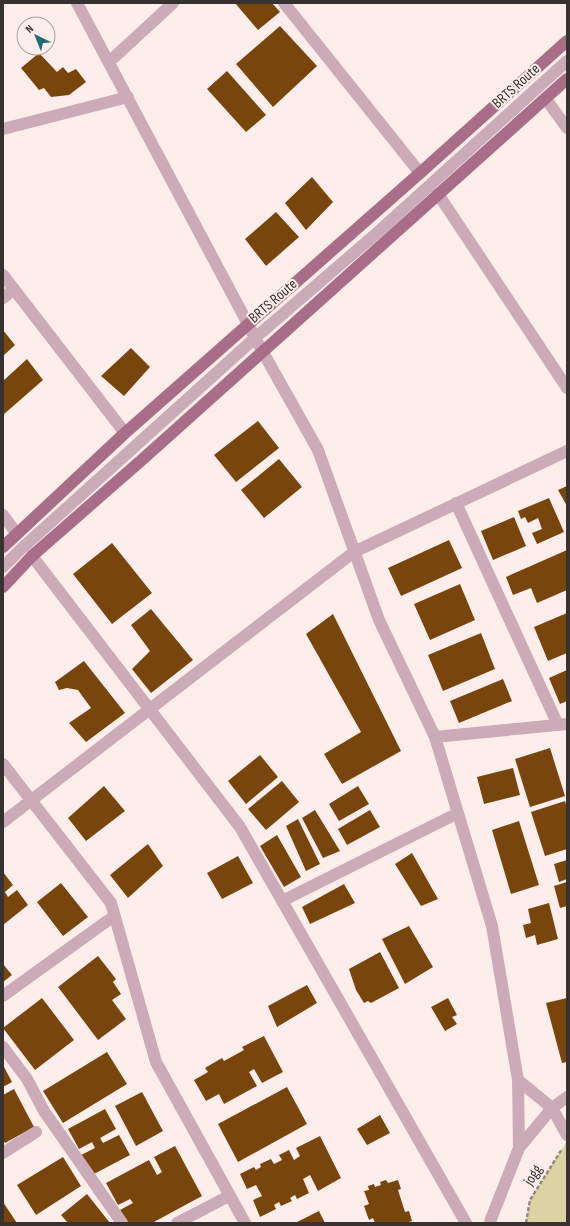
<svg xmlns="http://www.w3.org/2000/svg" width="570" height="1226" font-family="'Sofia Sans Condensed',sans-serif">
<style>
.green{fill:#ddd3a2}
.building{fill:#78460d}
.lines{fill:none;stroke-linecap:round;stroke-linejoin:round}
.path{stroke:#938987;stroke-width:2.5;stroke-dasharray:4 2;stroke-linecap:butt}
.minor{stroke:#ccabb8;stroke-width:12}
.major{stroke:#a96e87;stroke-width:12}
.labels{text-anchor:middle;dominant-baseline:central;stroke-width:4;stroke-linejoin:round;paint-order:stroke}
.street-label{font-size:15px;fill:#373130;stroke:#feeeeb}
</style>
<rect width="100%" height="100%" fill="#feeeeb"/>
<path class="green" d="M567 1141V1223H526L530 1200Z"/>
<path class="building" d="M235 3H272L280 12 258 30Z
M280 26 317 66 273 107 236 64Z
M39 53 57 72 63 67 68 73 76 69 86 82 69 95 51 97 44 88 39 90 21 68Z
M227 71 266 115 246 132 207 89Z
M312 177 333 202 306 230 285 203Z
M276 212 299 237 266 266 245 239Z
M3 330 15 345 3 356Z
M131 348 150 367 124 396 101 376Z
M27 359 43 380 3 415V381Z
M258 421 279 448 236 482 214 455Z
M279 459 302 487 264 518 241 490Z
M567 486V506L558 490Z
M549 498 564 532 537 544 532 533 542 529 538 518 528 523 525 517 521 519 518 511Z
M514 517 526 546 493 560 481 531Z
M449 540 462 568 401 596 388 568Z
M112 543 152 593 112 624 73 574Z
M567 550V590L537 603 531 588 513 595 506 577Z
M460 584 475 620 430 640 414 604Z
M151 609 193 660 151 693 132 669 150 651 131 625Z
M567 613V653L548 661 534 627Z
M333 614 401 751 342 784 324 754 361 732 306 634Z
M481 633 495 669 443 691 428 655Z
M84 661 125 713 86 742 69 723 91 708 78 690 67 688 59 690 55 682Z
M567 670V701L560 704 549 678Z
M503 679 512 701 459 723 450 701Z
M550 748 565 796 530 807 515 759Z
M260 755 278 777 246 804 228 781Z
M513 768 520 795 484 804 477 777Z
M282 781 299 802 266 830 248 809Z
M104 786 125 811 86 841 68 818Z
M358 786 369 804 339 821 329 804Z
M565 801 567 808V849L545 856 531 812Z
M315 810 340 851 323 858 302 818Z
M370 810 380 827 347 845 338 829Z
M298 819 320 864 306 871 286 826Z
M519 821 539 885 511 894 492 830Z
M277 835 301 877 284 887 260 846Z
M148 844 163 866 128 898 110 875Z
M412 853 438 899 421 906 395 864Z
M238 856 253 883 222 899 207 873Z
M567 860V879L559 882 554 864Z
M3 872 13 885 5 892 8 897 17 890 28 905 3 925Z
M567 882V906L560 908 554 886Z
M61 883 88 917 63 936 37 902Z
M344 884 355 903 310 924 302 907Z
M549 903 558 939 537 945 535 935 526 938 523 925 531 923 528 909Z
M409 926 433 967 405 984 382 939Z
M380 952 399 988 371 1003 368 1001 364 1003 356 990 349 969Z
M98 956 116 979 113 982 121 994 112 1000 126 1019 98 1040 58 987Z
M3 964 12 975 3 982Z
M307 985 317 1003 277 1027 268 1006Z
M42 998 74 1040 35 1070 3 1028Z
M448 998 457 1015 452 1017 457 1024 445 1031 431 1007Z
M567 998V1062L562 1063 546 1003Z
M264 1036 283 1072 262 1083 254 1069 249 1072 257 1086 224 1104 219 1094 206 1101 194 1080 208 1072 205 1068 222 1058 224 1061 244 1050 242 1047Z
M107 1052 127 1084 63 1123 43 1091Z
M3 1065 12 1082 3 1087Z
M287 1087 307 1124 238 1162 218 1124Z
M14 1089 34 1127 5 1143 3 1140V1095Z
M142 1092 163 1131 136 1146 115 1106Z
M105 1109 116 1129 100 1138 103 1143 119 1135 130 1155 92 1175 81 1155 95 1148 92 1142 79 1149 68 1129Z
M380 1115 390 1133 367 1145 357 1129Z
M320 1136 341 1178 318 1191 310 1175 303 1179 309 1193 297 1199 295 1195 290 1198 292 1201 281 1206 279 1202 274 1205 276 1209 260 1217 253 1200 262 1196 256 1185 247 1189 240 1174 254 1167 256 1170 261 1167 260 1164 271 1159 274 1164 282 1160 279 1155 289 1150 294 1160 300 1156 296 1148Z
M175 1146 202 1196 152 1223H127L120 1210 133 1203 130 1199 118 1205 106 1183 149 1160 157 1175 162 1172 154 1157Z
M63 1157 81 1186 36 1215 17 1185Z
M386 1180 388 1183 398 1180 401 1189 398 1190 405 1212 409 1211 412 1221 405 1223H375L373 1218 369 1220 364 1206 369 1204 364 1191 369 1190 368 1186 374 1184 375 1187 381 1185 380 1182Z
M87 1194 110 1223H68L61 1215Z
M3 1202 17 1223H3Z
M319 1211 325 1223H295Z"/>
<g class="lines">
<path class="path" d="M526 1223 530 1200 562 1149"/>
<path class="minor" d="M77 3C135 110 190 217 248 324L255 338 318 450 379 620 435 737 492 926 518 1080 519 1148
M284 3 420 173
M109 62 173 3
M546 99 567 128
M3 129 128 97
M438 194 567 388
M3 275 125 433
M3 298 14 289
M456 503 558 725
M3 515 17 534
M32 556 240 827 466 1223
M3 567 20 550 255 338 378 232 567 61
M435 737 567 724
M3 764 111 903 156 1062 245 1223
M3 822 354 552 567 451
M282 901 458 813
M3 996 114 916
M3 1047 27 1079 44 1111 122 1223
M518 1080 552 1108 567 1135
M3 1153 36 1132
M177 1223 229 1196
M490 1223 491 1219 519 1148 552 1108 567 1097"/>
<path class="major" d="M3 547 125 433 420 173 567 41
M3 587 32 556 144 458 567 79"/>
</g>
<g class="labels">
<g class="street-label">
<text transform="translate(516 86) rotate(-42)">BRTS Route</text>
<text transform="translate(273 301) rotate(-41)">BRTS Route</text>
<text transform="translate(533 1175) rotate(-58)">jogg</text>
</g>
</g>
<rect width="570" height="1226" fill="none" stroke="#373130" stroke-width="8"/>
<g transform="translate(36 36) rotate(317)"><circle r="19" fill="#feeeeb" stroke="#aea2a0"/>
<path d="M0-3L7 15L0 10L-7 15Z" fill="#226d73"/>
<text y="-6" font-size="11" font-weight="bold" text-anchor="middle" fill="#373130">N</text>
</g>
</svg>
